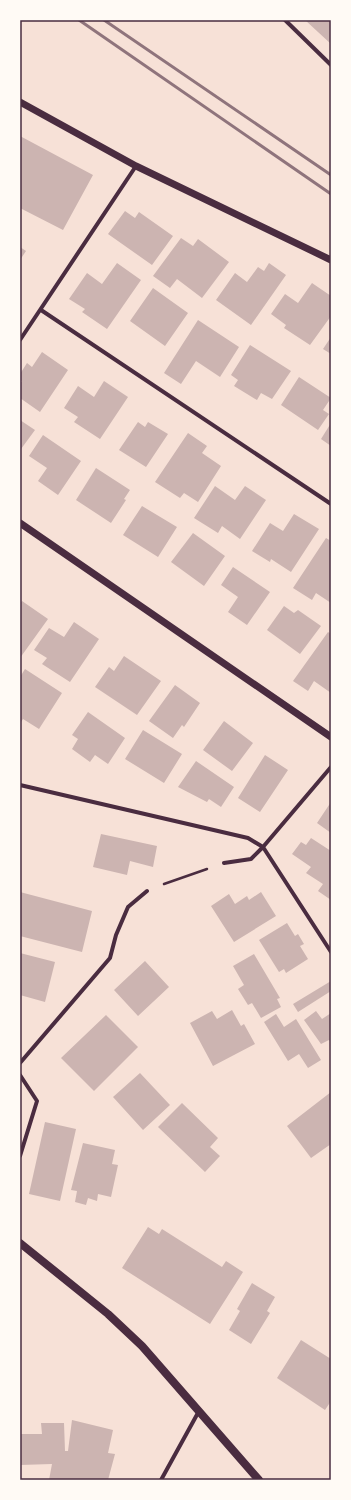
<svg xmlns="http://www.w3.org/2000/svg" width="351" height="1500" font-family="'PT Sans Narrow',sans-serif">
<style>
.building{fill:#ccb4b1}
.lines{fill:none;stroke-linecap:round;stroke-linejoin:round}
.path{stroke:#4a2c40;stroke-width:2.5}
.minor{stroke:#4a2c40;stroke-width:4}
.tertiary{stroke:#4a2c40;stroke-width:7}
.secondary{stroke:#4a2c40;stroke-width:8}
.rail{stroke:#8f747c;stroke-width:3}
.neatline{fill:none;stroke:#4a2c40;stroke-width:1.5}
</style>
<rect width="100%" height="100%" fill="#f7e1d7"/>
<path class="building" d="M305 20H331V44Z
M20 136 93 175 63 230 20 208Z
M125 211 135 218 139 212 173 236 152 265 108 234Z
M181 238 193 246 198 239 229 262 202 298 177 279 170 288 153 276Z
M20 247 26 251 20 260Z
M117 263 141 280 107 329 82 312 85 309 69 299 87 273 102 284Z
M269 263 286 275 251 325 216 300 235 273 247 282 258 267 264 271Z
M312 283 331 296V316L310 345 284 328 286 325 271 314 285 294 298 303Z
M153 288 188 313 165 346 130 321Z
M198 320 239 347 220 377 196 361 181 384 164 373Z
M331 337V354L323 349Z
M250 345 291 371 272 399 261 393 257 400 234 386 238 380 231 375Z
M42 352 68 370 40 412 20 398V384L22 381 20 380V374L27 363 32 367Z
M299 377 331 398 323 410 329 414 318 430 281 405Z
M104 381 128 397 100 439 74 422 78 417 64 408 78 386 94 397Z
M20 420 35 430 21 449H20Z
M138 422 145 427 148 422 168 434 146 467 119 450Z
M331 423V446L321 439Z
M188 433 207 446 202 453 221 466 198 502 184 493 180 498 155 482Z
M43 435 81 461 58 495 38 481 47 468 29 456Z
M96 468 130 490 124 499 126 500 111 523 76 500Z
M215 486 235 500 245 486 266 500 240 539 222 526 218 533 194 518Z
M142 506 177 527 158 557 123 535Z
M294 514 319 529 291 572 271 559 270 562 252 551 270 523 283 531Z
M193 533 225 556 204 586 171 562Z
M326 538 331 541V603L316 593 312 600 293 588Z
M233 567 270 592 247 625 228 612 238 597 221 585Z
M22 601 48 619 20 658V604Z
M284 606 294 613 298 610 321 626 300 654 267 630Z
M74 622 99 639 70 682 42 664 47 658 34 650 49 628 64 637Z
M328 632 331 634V693L314 681 308 691 293 681Z
M124 656 161 681 137 715 95 687 109 667 114 671Z
M25 669 62 693 39 729 23 719 21 722 20 721V677Z
M175 685 200 703 184 727 182 725 173 738 149 721Z
M88 712 125 738 108 764 95 755 90 762 72 749 78 739 72 735Z
M224 721 253 743 232 771 203 750Z
M143 730 182 754 164 783 125 759Z
M265 755 288 770 260 812 238 798Z
M196 761 234 787 221 807 209 799 207 802 178 787Z
M331 802V833L317 823Z
M101 834 157 846 153 867 130 861 127 875 93 867Z
M311 838 331 851V900L318 891 323 884 306 873 311 867 292 854 301 842 306 845Z
M20 892 92 911 82 952 20 936Z
M261 892 276 916 234 942 211 906 229 894 235 904 247 896 249 900Z
M287 923 295 936 298 934 304 944 300 946 308 959 286 973 284 969 279 972 259 940Z
M20 953 55 962 45 1002 20 995Z
M254 954 280 998 277 999 281 1007 261 1018 252 1003 248 1005 238 989 244 985 233 966Z
M145 961 169 987 138 1016 114 990Z
M331 981V991L298 1012 293 1004Z
M232 1010 241 1026 244 1024 255 1044 213 1066 190 1023 212 1011 217 1019Z
M316 1011 322 1019 331 1013V1042L329 1040 321 1044 304 1020Z
M276 1014 284 1027 296 1019 321 1060 308 1068 299 1054 288 1061 264 1022Z
M106 1015 138 1047 94 1091 61 1058Z
M140 1073 170 1105 143 1130 113 1097Z
M331 1092V1144L311 1158 287 1126Z
M182 1103 218 1138 210 1147 220 1156 205 1172 158 1127Z
M45 1122 76 1129 60 1201 29 1194Z
M83 1143 115 1150 112 1164 118 1165 111 1197 98 1194 97 1201 88 1198 86 1205 75 1202 77 1191 71 1190Z
M148 1227 159 1234 162 1229 222 1267 226 1261 243 1272 210 1324 122 1268Z
M252 1283 275 1297 267 1311 270 1313 251 1344 229 1330 240 1311 237 1309Z
M301 1340 331 1359V1401L325 1410 277 1378Z
M72 1420 113 1430 108 1453 115 1454 108 1480H49L52 1464 20 1465V1434H42L41 1423H64L65 1451H68Z"/>
<g class="lines">
<path class="path" d="M164 884 207 869"/>
<path class="minor" d="M285 20 331 65
M41 310 331 504
M20 340 136 166
M20 785 248 838 263 847 331 952
M224 863 251 859 263 847 331 767
M20 1063 110 958 116 935 128 907 147 891
M20 1075 37 1101 20 1156
M161 1480 199 1411"/>
<path class="tertiary" d="M20 102 136 166 331 260
M20 523 331 737"/>
<path class="secondary" d="M20 1243 108 1314 142 1346 259 1480"/>
<path class="rail" d="M79 20 331 194
M104 20 331 175"/>
</g>
<rect width="351" height="1500" fill="none" stroke="#fffaf5" stroke-width="42"/>
<rect x="21" y="21" width="309" height="1458" class="neatline"/>
</svg>
